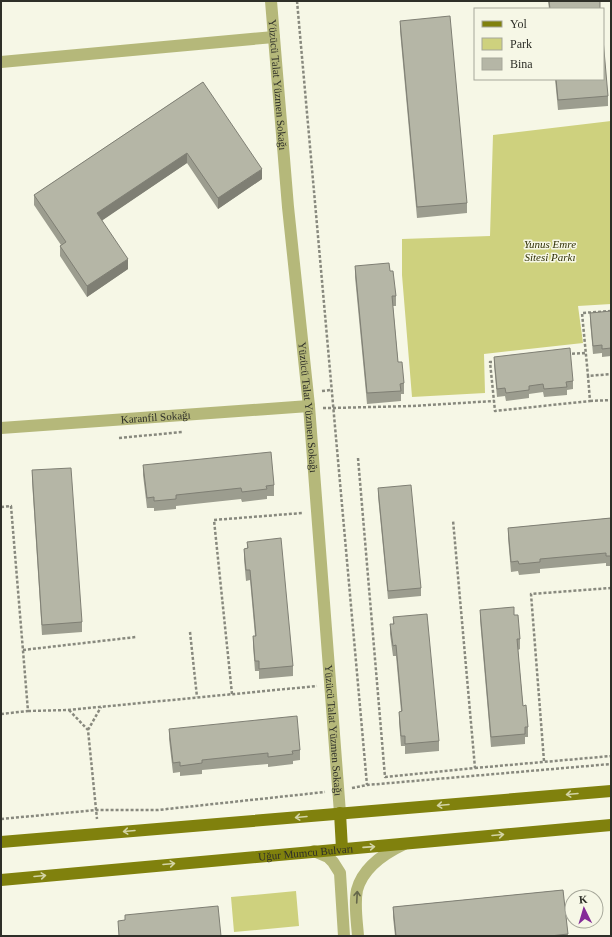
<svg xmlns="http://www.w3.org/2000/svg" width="612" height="937" font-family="Georgia,serif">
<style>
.green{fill:#ced17e}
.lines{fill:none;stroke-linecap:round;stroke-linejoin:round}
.path{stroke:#88897e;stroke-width:2.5;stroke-dasharray:3 2;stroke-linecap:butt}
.minor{stroke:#b5b87a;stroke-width:12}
.major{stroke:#80810d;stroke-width:12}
.wall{fill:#9c9d8f}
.shaded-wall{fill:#7f7f74}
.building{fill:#b5b6a6;stroke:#7f7f74}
.oneway{stroke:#d3d4a5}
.oneway2{stroke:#646649}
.labels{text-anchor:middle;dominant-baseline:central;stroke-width:3;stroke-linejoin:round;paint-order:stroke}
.street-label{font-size:11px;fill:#2e2f28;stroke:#f6f7e6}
.park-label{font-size:11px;font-style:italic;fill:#313106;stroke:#f6f7e6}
</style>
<rect width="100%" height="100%" fill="#f6f7e6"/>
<path class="green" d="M611 121V304L578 306 583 343 484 354 485 393 412 397 402 275V239L490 236 493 135Z
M296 891 299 926 234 932 231 897Z"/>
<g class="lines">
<path class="path" d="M297 1 367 785
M611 311 582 313 588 376 611 374
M567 354 586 353
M497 362H490L495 411 590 401 588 376
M322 391 331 390
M590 401 611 400
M323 408H333L412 406 494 401
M119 438 182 432
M358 458 385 777 475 768 453 520
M1 507 11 506 28 711 1 714
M190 632 197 697
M23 650 136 637
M232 694 214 520 302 513
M69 710 88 730 97 819
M28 711 68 710 317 686
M88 730 101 707
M544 761 531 594 611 588
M475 768 611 756
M352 788 367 785 611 764
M1 819 96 810H158L325 792"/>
<g class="minor">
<path id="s1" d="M271 1 288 207 309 406 340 813"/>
<path d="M1 62 274 37"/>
<path id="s2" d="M1 428 309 406"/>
<path d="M314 851 328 857 333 862 340 873 344 936"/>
<path d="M358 936C357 922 354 904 357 890 363 867 385 853 404 844"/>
</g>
<g class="major">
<path d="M340 813 342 849"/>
<path d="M1 842 611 791"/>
<path id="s3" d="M1 880 611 825"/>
</g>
</g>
<path class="wall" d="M548 1H600V9H549Z
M400 21 467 203V213L417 218 400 31Z
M555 79H603L608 96V106L558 110Z
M203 82 262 179 218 209 187 163 102 220 128 269 87 297 60 256V246L61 245 34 205V195Z
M355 266 390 271 396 296V306H393L398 362 404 383V394H401V401L367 404 355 277Z
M611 311V356L602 357V353L593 354 590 321V313Z
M494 357 573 381V389L567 390V395L544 397 543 392 529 394V398L506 401 505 396 497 397 494 365Z
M143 465 274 485V496H267V499L242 502 241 499 176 506V509L154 511V508H147L143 475Z
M32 470 82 622V632L42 635 32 481Z
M378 488 421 588V596L388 599 378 496Z
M611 518V566H606V563L540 569V573L519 575 518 571 511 572 508 538V528Z
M247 542 293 666V676L259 679V671H255L253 646V636H255L250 580 246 581 244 559V549L247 548Z
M480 610 514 615 520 639V649L518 650 523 706 528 727V737H525V744L491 747 480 620Z
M393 617 439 741V751L405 754V746H401L399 722V712L401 711 396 656H393L390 634V624H393Z
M169 729 300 750V760L293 761V764L268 767V764L202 770V774L180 776V772L173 773 169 739Z
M563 890 568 936H395L393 917V907Z"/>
<path class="shaded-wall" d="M187 153V163L97 224V213Z
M262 169V179L218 209V198Z
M128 259V269L87 297V286Z"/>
<path class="building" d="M549 1H600V9H550Z
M450 16 467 203 417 207 400 21Z
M603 39 608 96 558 100 556 79H603Z
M203 82 262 169 218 198 187 153 97 213 128 259 87 286 60 246 66 242 34 195Z
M389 263 390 271H393L396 296H392L398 362H402L404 383 400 384 401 391 367 393 355 266Z
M611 311V348L602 349V345L593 346 590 313Z
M570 348 573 381 566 382 567 387 544 389 543 384 529 386V390L506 393 505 388 497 389 494 357Z
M271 452 274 485 266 486 267 489 242 492 241 488 176 495V499L154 501V497L147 498 143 465Z
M71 468 82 622 42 625 32 470Z
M411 485 421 588 388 591 378 488Z
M611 518V556H606V553L540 559V562L519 564 518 561 511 562 508 528Z
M281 538 293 666 259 669V661H255L253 636H256L250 570H246L244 549 248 548 247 542Z
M514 607V615H518L520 639H517L523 706 526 705 528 727H525V734L491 737 480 610Z
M427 614 439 741 405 744V736H401L399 712 402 711 396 645 393 646 390 624H394L393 617Z
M297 716 300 750 292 751 293 754 268 757V753L202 760V763L180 766V762L173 763 169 729Z
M563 890 568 934 550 936H396L393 907Z
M218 906 221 936H119L118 921 125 920V915Z"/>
<defs><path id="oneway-shaft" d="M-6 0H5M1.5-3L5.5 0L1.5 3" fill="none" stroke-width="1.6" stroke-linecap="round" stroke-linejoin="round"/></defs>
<g class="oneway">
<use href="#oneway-shaft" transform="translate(572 794) rotate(175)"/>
<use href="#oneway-shaft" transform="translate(443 805) rotate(175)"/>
<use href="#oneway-shaft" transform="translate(301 817) rotate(175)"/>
<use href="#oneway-shaft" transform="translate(129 831) rotate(175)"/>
<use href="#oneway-shaft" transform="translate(498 835) rotate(-5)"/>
<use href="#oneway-shaft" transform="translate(369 847) rotate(-4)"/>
<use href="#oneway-shaft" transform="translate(169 864) rotate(-5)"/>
<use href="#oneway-shaft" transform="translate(40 876) rotate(-5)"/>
</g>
<use class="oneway2" href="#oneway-shaft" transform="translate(357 897) rotate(-87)"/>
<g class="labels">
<g class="street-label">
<text stroke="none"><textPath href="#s1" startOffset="84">Yüzücü Talat Yüzmen Sokağı</textPath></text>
<text stroke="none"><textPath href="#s1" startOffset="408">Yüzücü Talat Yüzmen Sokağı</textPath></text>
<text stroke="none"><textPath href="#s2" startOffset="155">Karanfil Sokağı</textPath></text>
<text stroke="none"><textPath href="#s1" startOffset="732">Yüzücü Talat Yüzmen Sokağı</textPath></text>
<text stroke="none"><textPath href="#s3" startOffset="306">Uğur Mumcu Bulvarı</textPath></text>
</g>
<g class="park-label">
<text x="550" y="244">Yunus Emre<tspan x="550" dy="13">Sitesi Parkı</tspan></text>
</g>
</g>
<rect width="612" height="937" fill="none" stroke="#2e2f28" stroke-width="4"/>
<rect x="474" y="8" width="130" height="72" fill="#f6f7e6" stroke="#a6a79a"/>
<rect x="482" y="21" width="20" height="6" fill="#80810d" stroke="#a6a79a"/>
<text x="510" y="28" font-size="12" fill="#2e2f28">Yol</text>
<rect x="482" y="38" width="20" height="12" fill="#ced17e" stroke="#a6a79a"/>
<text x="510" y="48" font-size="12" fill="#2e2f28">Park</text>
<rect x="482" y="58" width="20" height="12" fill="#b5b6a6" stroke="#a6a79a"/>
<text x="510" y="68" font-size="12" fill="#2e2f28">Bina</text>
<g transform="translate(584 909) rotate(355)"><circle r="19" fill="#f6f7e6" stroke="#a6a79a"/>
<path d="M0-3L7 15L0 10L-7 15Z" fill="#852b98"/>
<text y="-6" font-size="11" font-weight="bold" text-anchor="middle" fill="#2e2f28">K</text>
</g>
</svg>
